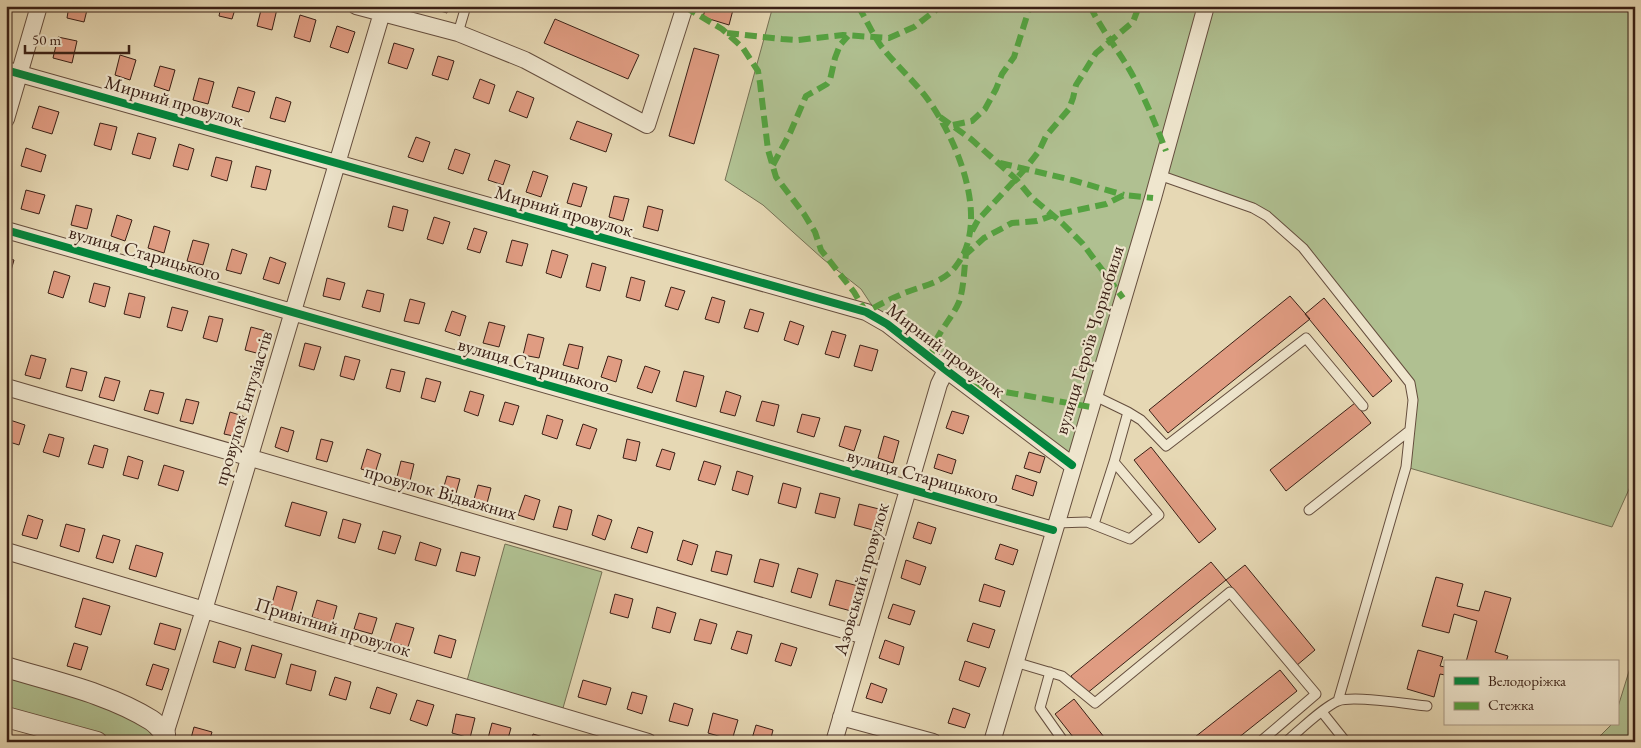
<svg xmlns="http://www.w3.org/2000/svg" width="1641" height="748" font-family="'EB Garamond',serif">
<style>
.green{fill:#b0c091;stroke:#757054}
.building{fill:#e09c82;stroke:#3a2016}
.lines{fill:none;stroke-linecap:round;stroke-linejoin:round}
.service-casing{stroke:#654e3e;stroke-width:11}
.minor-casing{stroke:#654e3e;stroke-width:18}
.tertiary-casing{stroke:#654e3e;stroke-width:22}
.service{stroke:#efe6ce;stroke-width:9}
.minor{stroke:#efe6ce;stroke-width:16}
.tertiary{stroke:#efe6ce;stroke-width:20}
.quiet{stroke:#54a240;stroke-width:6;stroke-dasharray:12 6;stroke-linecap:butt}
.cycleway-casing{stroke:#efe6ce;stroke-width:11}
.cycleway{stroke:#00873e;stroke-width:8}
.labels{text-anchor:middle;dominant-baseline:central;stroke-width:4.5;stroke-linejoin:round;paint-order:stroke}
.street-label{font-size:19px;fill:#3a2016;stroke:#efe6ce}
</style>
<rect width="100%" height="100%" fill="#e6d8b4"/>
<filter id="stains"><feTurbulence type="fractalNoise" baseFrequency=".004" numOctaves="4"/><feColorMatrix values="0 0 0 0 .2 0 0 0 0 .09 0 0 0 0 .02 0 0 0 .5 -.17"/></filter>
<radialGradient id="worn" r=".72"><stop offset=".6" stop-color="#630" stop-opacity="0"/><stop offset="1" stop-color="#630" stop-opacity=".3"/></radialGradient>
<path class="green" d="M773 6H1203L1120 299 1068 458 899 329 871 304 861 289 823 259 763 205 725 180Z
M1206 6H1635V476L1612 527 1406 467 1410 383 1303 248 1267 216 1159 175Z
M505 544 602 572 561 715 465 688Z
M1635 652V742H1594L1612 724H1617V710Z
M6 667 124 706 164 742H97L6 717Z"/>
<path class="building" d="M69 6H88L84 22 67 18Z
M221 6H236L232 19 219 16Z
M262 6 277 9 272 30 257 26Z
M424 6H448L447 13Z
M706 6H734L729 25 703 17Z
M300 15 316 20 310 42 294 37Z
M555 19 639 55 628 79 544 43Z
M337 26 355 32 348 53 330 47Z
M58 37 77 41 72 63 53 58Z
M394 43 414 49 407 69 388 63Z
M694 48 719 55 694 144 669 136Z
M120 55 136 60 130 80 115 75Z
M438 56 454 61 448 80 432 75Z
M160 66 175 70 169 91 154 86Z
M199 78 214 82 208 104 193 100Z
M480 79 495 85 489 104 473 98Z
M238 87 255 92 249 112 232 107Z
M517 91 534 98 527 118 509 111Z
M276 97 291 102 285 122 270 118Z
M39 106 59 112 52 134 32 128Z
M577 121 612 134 606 152 570 139Z
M100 123 117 127 111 150 94 145Z
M138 133 156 138 150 159 132 154Z
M416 137 430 142 423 162 408 157Z
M179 144 194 149 188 170 173 166Z
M26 148 46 155 41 172 21 166Z
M455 149 470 154 463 174 448 169Z
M216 157 232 161 227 181 211 176Z
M495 160 510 165 503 185 488 180Z
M256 166 271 170 266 190 251 187Z
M533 171 548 176 541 197 526 192Z
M573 183 587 187 581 207 567 203Z
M26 190 45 195 39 214 21 209Z
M614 196 629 199 623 221 609 217Z
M76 205 92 209 87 229 71 225Z
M393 206 408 210 403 231 388 227Z
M648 206 663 210 658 231 643 227Z
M117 215 132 220 125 241 111 236Z
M434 217 450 222 443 244 427 239Z
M154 226 170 231 164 253 148 248Z
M474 228 487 232 480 253 467 249Z
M193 240 209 244 203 265 187 261Z
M512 240 528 244 522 266 506 262Z
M232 249 247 254 241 274 226 270Z
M552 250 568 255 561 278 546 273Z
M270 257 286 263 279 284 263 279Z
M6 258 14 260 8 281H6Z
M592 263 606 267 600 291 586 287Z
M54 271 70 276 63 298 48 293Z
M631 277 645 281 640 301 626 297Z
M327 278 345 283 340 300 323 296Z
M94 283 110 287 105 307 89 302Z
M671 287 685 291 678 310 665 306Z
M367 290 384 294 380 312 362 307Z
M129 293 145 297 140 318 124 314Z
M1290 296 1310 319 1168 433 1149 410Z
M712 297 725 301 719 323 705 319Z
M1324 298 1392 381 1373 397 1305 314Z
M410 299 425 303 419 324 404 321Z
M172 307 188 311 182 331 167 327Z
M750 309 764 313 758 332 744 328Z
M452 311 466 316 460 336 445 331Z
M209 316 223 319 217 342 203 338Z
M790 321 804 326 798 345 784 340Z
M489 322 505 326 499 347 483 343Z
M251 327 266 331 260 354 245 350Z
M832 331 846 335 839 358 825 354Z
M528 334 544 338 539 358 523 355Z
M305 343 321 347 314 370 299 366Z
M569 344 583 347 578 369 563 365Z
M860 345 878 350 872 371 854 366Z
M31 355 46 359 40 379 25 375Z
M345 356 360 360 354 380 340 376Z
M608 356 622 360 616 382 601 377Z
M645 366 660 371 652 393 637 388Z
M71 368 87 372 82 391 66 387Z
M391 369 405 372 400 392 386 388Z
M684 371 704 376 696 407 676 401Z
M105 377 120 381 114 401 99 397Z
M426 378 441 382 435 402 421 398Z
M150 390 164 393 158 414 144 410Z
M470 391 484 395 478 416 464 411Z
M726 391 741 396 735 416 720 412Z
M186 399 199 402 193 424 180 421Z
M762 401 779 405 774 426 756 421Z
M505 402 519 406 513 425 499 421Z
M1355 403 1371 423 1286 491 1270 470Z
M952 411 969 416 963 434 946 428Z
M230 412 243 416 238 437 224 434Z
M802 414 820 418 814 437 797 432Z
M547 415 563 420 557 439 542 434Z
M10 420 25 425 19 445 6 441V432Z
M583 424 597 429 590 449 576 445Z
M845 426 861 430 854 451 839 446Z
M281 427 294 431 288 452 275 447Z
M49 434 64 438 59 457 43 452Z
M884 436 899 441 893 463 878 458Z
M321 439 333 442 327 462 316 459Z
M627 439 640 442 636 461 623 458Z
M94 445 108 449 103 468 88 464Z
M1151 447 1216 529 1199 543 1134 460Z
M367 449 381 454 375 473 361 469Z
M662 449 675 453 670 470 656 466Z
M1029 452 1045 457 1040 473 1024 468Z
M938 454 956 460 952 474 934 468Z
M128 456 143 461 138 479 123 475Z
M401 461 414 464 409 485 396 481Z
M704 461 721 466 715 485 698 480Z
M164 465 184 471 178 491 158 485Z
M737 471 753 476 748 495 732 490Z
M1016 475 1037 482 1033 496 1012 489Z
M447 476 460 479 455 497 442 493Z
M783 483 801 488 796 508 778 503Z
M478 485 491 488 486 507 473 503Z
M820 493 840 498 835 518 815 513Z
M525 495 540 500 534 520 518 515Z
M292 502 327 512 320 536 285 526Z
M859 504 879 509 873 530 854 525Z
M559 506 572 510 567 530 553 527Z
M28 515 43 520 37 539 22 535Z
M598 515 612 520 605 540 592 535Z
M343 519 361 524 355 543 338 538Z
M918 522 936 528 931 544 913 538Z
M66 524 85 529 79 552 60 546Z
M638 527 653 532 647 553 631 548Z
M383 531 401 536 395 554 378 549Z
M103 535 120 540 113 563 96 558Z
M683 540 698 545 692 565 677 560Z
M420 542 441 549 436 566 415 560Z
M1000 544 1018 550 1013 565 995 559Z
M136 545 163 553 156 577 129 569Z
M716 551 732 555 727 575 711 571Z
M461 552 480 557 475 576 456 571Z
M760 559 779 564 773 587 754 582Z
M906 560 926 567 920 585 901 578Z
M1211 562 1226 580 1086 694 1071 676Z
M1245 565 1315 650 1296 666 1226 580Z
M798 568 818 574 811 598 791 592Z
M1436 577 1463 584 1457 606 1479 611 1485 591 1511 598 1495 652 1508 656 1506 662H1466L1477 621 1454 614 1449 633 1422 626Z
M836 580 858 586 851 611 829 605Z
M984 584 1005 591 1000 607 979 601Z
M277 586 297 592 291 613 271 607Z
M615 594 633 599 628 618 610 613Z
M83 598 110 606 101 635 75 627Z
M317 600 337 606 332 624 312 617Z
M893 604 915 611 910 625 888 618Z
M657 607 676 613 670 633 652 628Z
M359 613 377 618 372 634 354 629Z
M700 619 717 624 711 644 694 640Z
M160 623 181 629 175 650 154 644Z
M396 623 414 628 408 647 390 642Z
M973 623 995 630 989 648 967 641Z
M737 631 752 635 747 654 731 649Z
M439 635 456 640 451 658 434 653Z
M885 640 904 647 899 665 879 658Z
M219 641 241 648 235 668 213 662Z
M74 643 88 647 81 670 67 666Z
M781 643 797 648 791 666 775 661Z
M252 645 282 654 275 678 245 670Z
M1418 650 1443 657 1440 666 1445 667V675L1440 674 1434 697 1407 689Z
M965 661 986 668 979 687 959 680Z
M153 664 169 669 162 690 146 685Z
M291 664 316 671 311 691 286 684Z
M1280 670 1297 691 1233 742H1199L1195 737Z
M335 677 351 682 346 700 329 695Z
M583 680 611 688 606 705 578 697Z
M871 683 887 689 882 703 866 698Z
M377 687 397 694 390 714 370 708Z
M632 692 647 696 642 714 627 709Z
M1074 699 1108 742H1077L1055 714Z
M417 700 434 705 427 726 410 720Z
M674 703 693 709 688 726 669 721Z
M953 708 970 714 965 728 948 723Z
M713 713 738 720 732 740 708 733Z
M456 714 475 718 470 738 452 733Z
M492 723 511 728 507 742H487Z
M756 725 773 730 770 742H751Z
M194 727 212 732 209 742H190Z
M533 734 553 740V742H531Z
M233 737 251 742H231Z"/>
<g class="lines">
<defs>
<path id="service" d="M458 33 466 6
M1159 175 1253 208 1267 216 1303 248 1410 383 1413 400 1406 467 1338 701
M1128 412 1141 420 1166 446 1306 338 1363 406
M1309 510 1409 431
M1056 523 1087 522 1130 539 1159 515 1114 462 1128 412 1095 396
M1094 524 1114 462
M1015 662 1062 676 1095 703 1230 592 1316 694 1260 742
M1050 672 1040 708 1064 742
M1322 712 1346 742
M1286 742C1300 730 1322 708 1338 701 1353 695 1408 704 1427 706"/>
<path id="minor" d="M356 6 458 33 525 60 647 125 685 6
M6 70 866 312 887 324 946 370 1072 465
M6 119 39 6
M6 230 1053 530
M6 387 865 636
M6 551 648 742
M841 717 933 742
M165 734 204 610 384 6
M834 742 939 384 946 370
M992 742 1153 198 1206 6"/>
<path id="tertiary" d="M6 667C54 682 108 693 151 720 156 723 161 729 165 734L164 742
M6 717 97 742"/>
</defs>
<use href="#service" class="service-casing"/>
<use href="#minor" class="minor-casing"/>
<use href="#tertiary" class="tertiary-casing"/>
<use href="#service" class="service"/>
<use href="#minor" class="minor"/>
<use href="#tertiary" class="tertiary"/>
<path class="quiet" d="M1090 6C1102 31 1120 52 1133 76 1146 101 1156 125 1166 151
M685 7 722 29 743 48 758 71 760 83 768 150 776 177 804 214 815 232 821 250 854 292 866 312C877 306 888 300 900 295 919 286 943 284 956 266 992 220 956 137 926 97 912 79 895 64 881 46 872 33 866 19 858 6
M727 33 782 39 798 40 843 35 889 38 914 27 941 6
M940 117 971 139 1016 179 1031 197 1062 223 1083 244 1123 298
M953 125 972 121 985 109 996 89 1002 74 1014 57 1030 6
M1000 163 1072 180 1124 195
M773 165 790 133 806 96 827 84 830 80 835 58 840 45 848 36
M972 231 978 220 1025 169 1039 151 1046 136 1069 109 1073 98 1076 85 1096 53 1133 22 1139 6
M964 256 984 238 1012 223 1037 221 1054 215 1106 204 1124 195 1153 198
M931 359C932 337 951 321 959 302 964 288 964 269 966 254
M971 386 1091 407"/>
<defs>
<path id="cycleway" d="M6 70 866 312 887 324 946 370 1072 465
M6 230 1053 530"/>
</defs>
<use href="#cycleway" class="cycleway-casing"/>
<use href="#cycleway" class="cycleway"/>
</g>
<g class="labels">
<g class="street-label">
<text transform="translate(174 101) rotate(16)">Мирний провулок</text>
<text transform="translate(564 211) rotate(16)">Мирний провулок</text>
<text transform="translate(145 253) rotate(16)">вулиця Старицького</text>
<text transform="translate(1089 340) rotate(-73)">вулиця Героїв Чорнобиля</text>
<text transform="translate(946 350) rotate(37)">Мирний провулок</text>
<text transform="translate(534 365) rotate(16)">вулиця Старицького</text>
<text transform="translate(243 408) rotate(-73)">провулок Ентузіастів</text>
<text transform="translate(923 476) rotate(16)">вулиця Старицького</text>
<text transform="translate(441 492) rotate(16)">провулок Відважних</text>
<text transform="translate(861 579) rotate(-74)">Азовський провулок</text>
<text transform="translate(333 627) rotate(17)">Привітний провулок</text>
</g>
</g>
<rect width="1641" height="748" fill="none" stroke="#e6d8b4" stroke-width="25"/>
<rect x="8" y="8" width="1626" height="733" fill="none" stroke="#3a2016" stroke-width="2.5"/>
<rect x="12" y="12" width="1616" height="723" fill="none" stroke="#3a2016"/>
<rect x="1444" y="660" width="175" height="65" fill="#efe6ce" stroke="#a79784"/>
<rect x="1454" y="677" width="25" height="8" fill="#00873e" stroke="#a79784"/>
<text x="1488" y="686" font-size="15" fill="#3a2016">Велодоріжка</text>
<rect x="1454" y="702" width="25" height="8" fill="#54a240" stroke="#a79784"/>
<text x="1488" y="710" font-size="15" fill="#3a2016">Стежка</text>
<path d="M25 45v8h104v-8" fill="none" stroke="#3a2016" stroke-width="2.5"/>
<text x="32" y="45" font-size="15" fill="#3a2016" stroke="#efe6ce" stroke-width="4" paint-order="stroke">50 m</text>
<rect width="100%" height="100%" filter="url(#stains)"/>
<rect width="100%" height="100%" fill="url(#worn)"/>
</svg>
